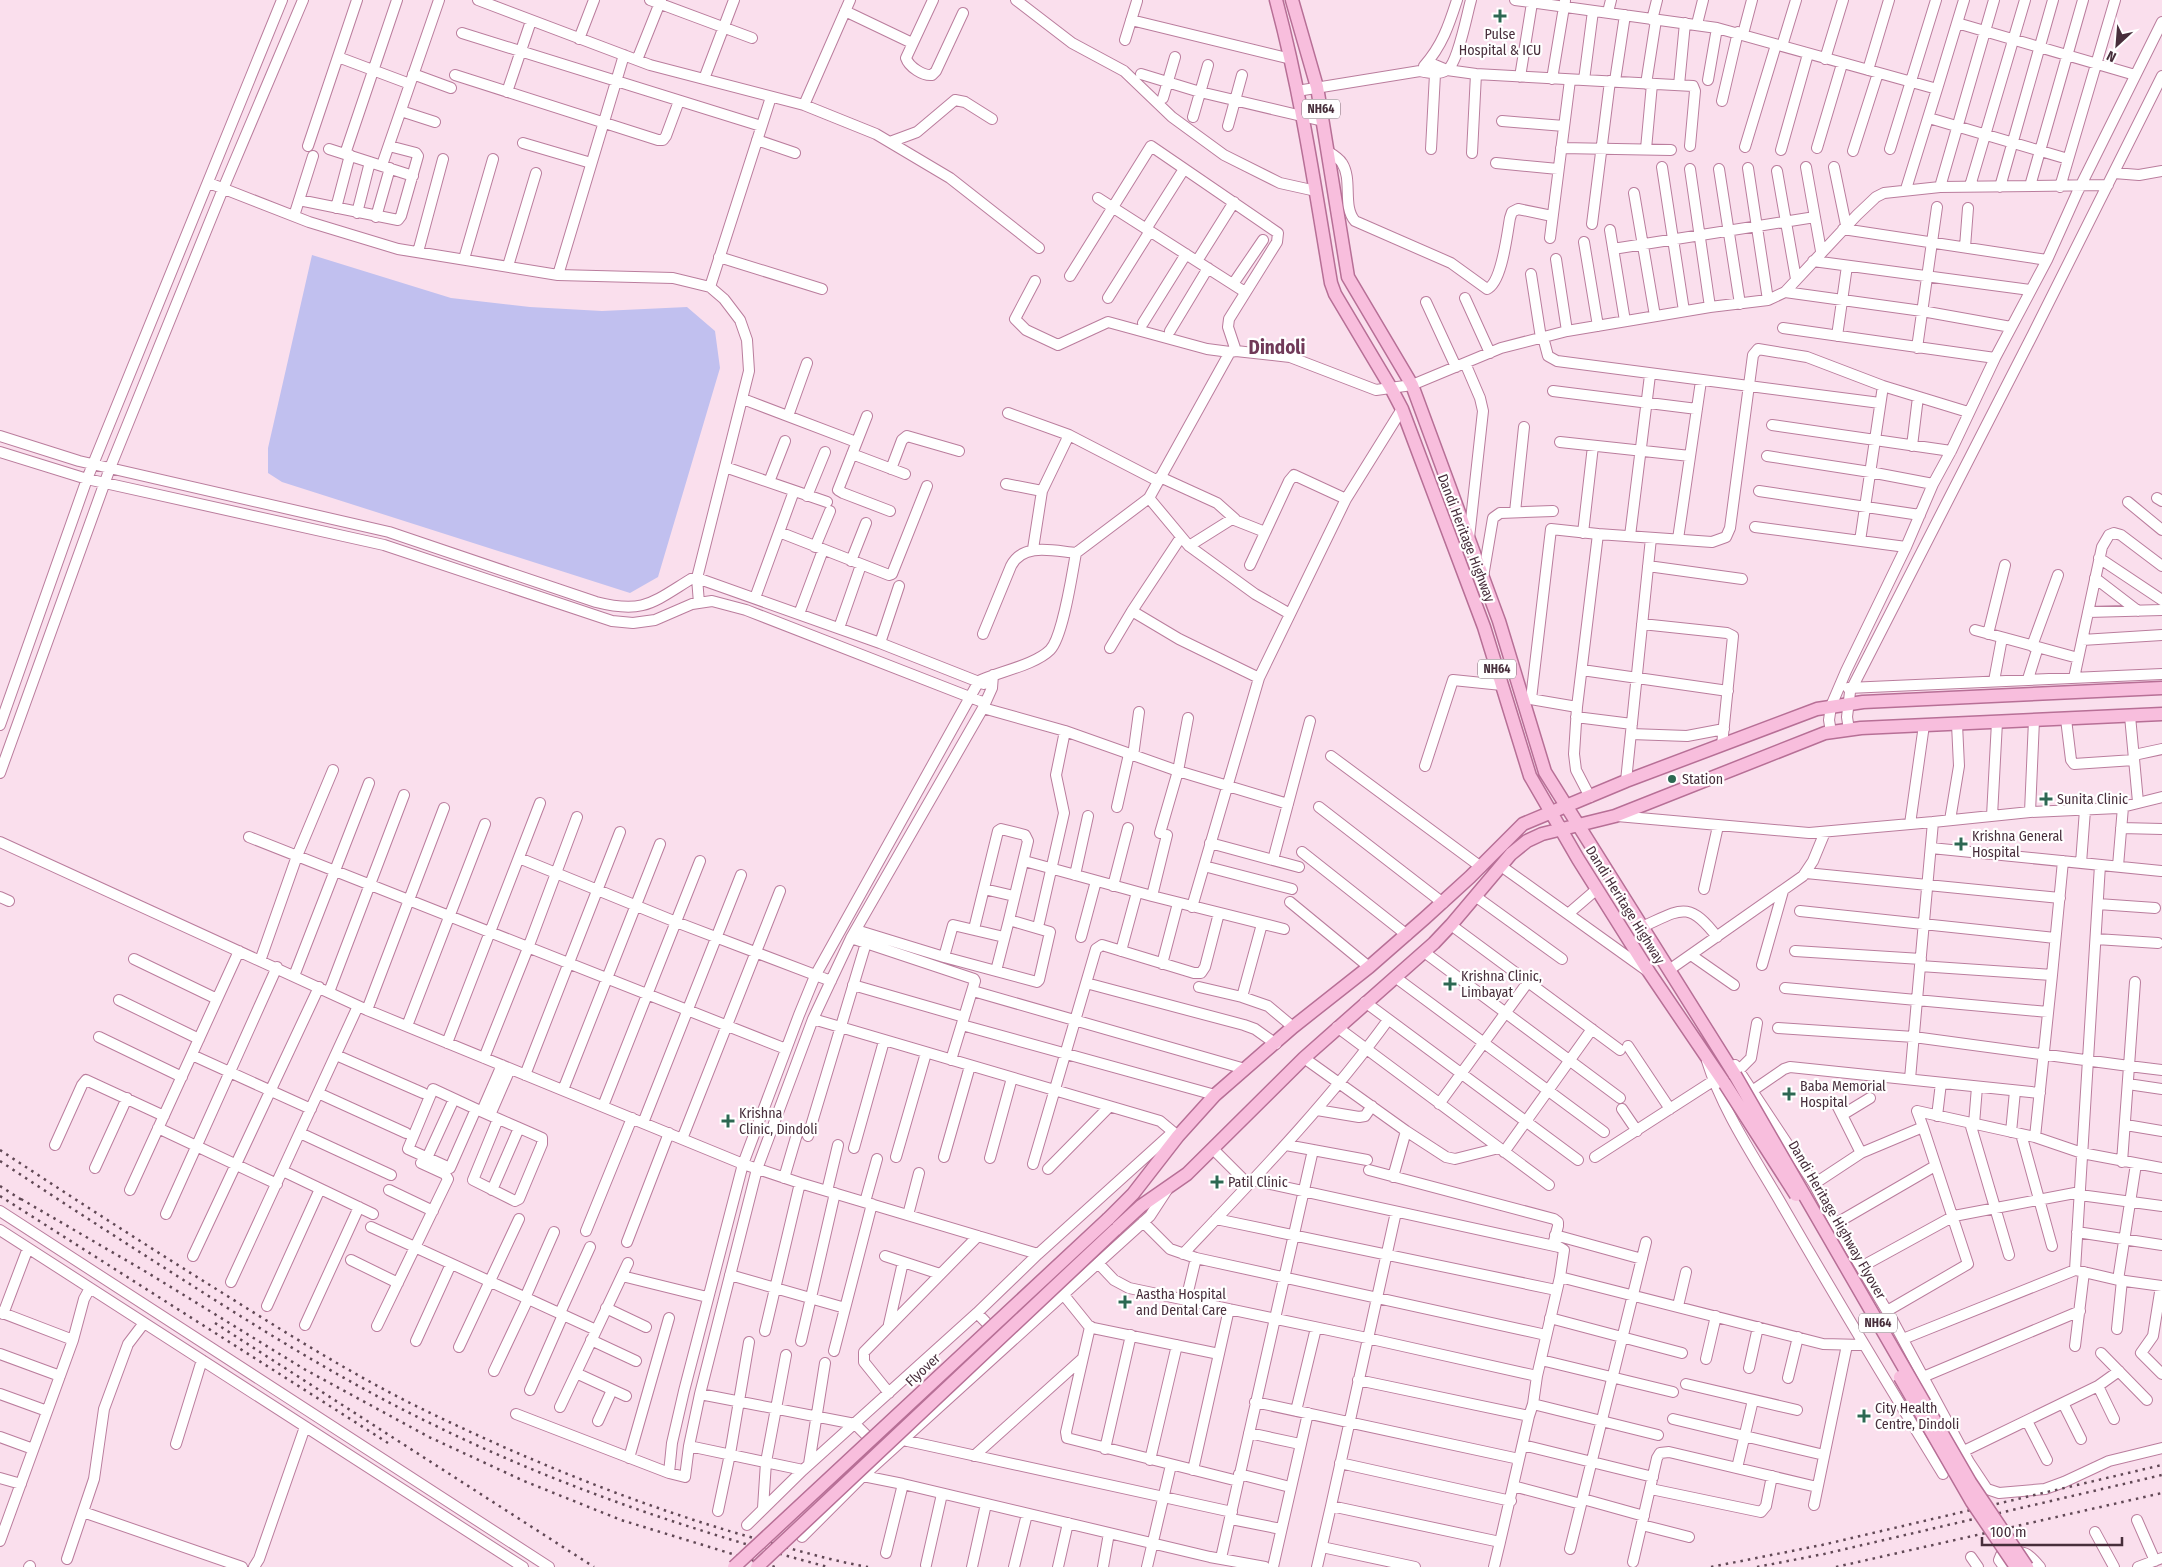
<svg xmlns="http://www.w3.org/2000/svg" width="2162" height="1567" font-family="'Fira Sans Condensed',sans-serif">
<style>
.water{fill:#c1c0ef}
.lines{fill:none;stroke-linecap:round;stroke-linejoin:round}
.minor-casing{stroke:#ba7d9d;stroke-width:12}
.major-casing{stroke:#b76f96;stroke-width:15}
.minor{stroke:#fff;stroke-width:10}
.major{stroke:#f8bedd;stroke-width:12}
.rail{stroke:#614855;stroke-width:2.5;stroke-dasharray:2.5 5;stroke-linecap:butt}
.major-bridge-casing{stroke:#b76f96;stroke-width:15;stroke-linecap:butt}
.major-bridge{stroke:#f8bedd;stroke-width:12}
.poi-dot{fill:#2c6852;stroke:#fff;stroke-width:2}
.labels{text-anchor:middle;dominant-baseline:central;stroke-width:4.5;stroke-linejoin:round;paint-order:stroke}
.shield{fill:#fff;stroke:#7e6d76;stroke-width:1}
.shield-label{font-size:12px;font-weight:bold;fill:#472e3b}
.poi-label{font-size:14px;fill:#472e3b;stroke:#fff;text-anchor:start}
.street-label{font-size:14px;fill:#472e3b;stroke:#fff}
.district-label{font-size:19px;font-weight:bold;fill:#703958;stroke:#fff}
</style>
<rect width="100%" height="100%" fill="#fadfed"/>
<path class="water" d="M312 255 451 298 530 307 602 311 687 307 715 331 720 368 658 577 630 593 282 482 268 473V448Z"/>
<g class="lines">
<defs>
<path id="minor" d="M478 0 650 65 804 105 876 134 950 178 1039 248
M650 0 752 38
M933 0 906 58C909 67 923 76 932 75L936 71 963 13
M1016 0 1072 43 1124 71 1172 117 1224 155 1280 183 1316 191
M1515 0 1717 28 1937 89 1906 189
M845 11 912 43
M1608 12 1611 0
M1131 20 1291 59
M1652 20 1657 0
M1957 23 1964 0
M1697 24 1703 0
M462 33 761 126
M1743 34 1752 0
M579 39 594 0
M1125 40 1137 1
M1782 46 1796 0
M338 57 410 84
M1825 59 1843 0
M637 60 661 0
M1428 62 1447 70 1476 74 1693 86 1695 91 1690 146
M1424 66C1442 46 1449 25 1457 0
M1868 70 1889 0
M413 74 451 88
M1141 74 1200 92 1323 121
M455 75 658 140H663L666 136 679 101
M1520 77 1532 3
M704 79 734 0
M1552 79 1565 1
M1584 80 1593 11
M1708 80 1717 28
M1615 81 1625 15
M1646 84 1656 20
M1679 85 1685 23
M1937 89 1957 23 2135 75
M1297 91 1420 71C1429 73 1439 75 1447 70 1458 63 1467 14 1471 0
M507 92 531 21
M1163 98 1175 57
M1722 101 1738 32
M804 105 850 0
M401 111 435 122
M1193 117 1208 65
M1929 118 2068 159
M1502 121 1564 126
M1228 126 1242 75
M757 140 795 153
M890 142 917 132 955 100 965 102 992 119
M523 143 591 163
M308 146 357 0
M1745 147 1776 45
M1561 148 1671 150
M1817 148 1842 64
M329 149 413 176
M1431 149 1435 74
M1646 149 1652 84
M1890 149 1936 0
M1781 150 1808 54
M1327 151C1332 154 1339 158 1342 163 1353 180 1342 206 1355 221L1451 263 1487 289C1502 283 1507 234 1510 218L1512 212 1518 209 1552 216
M1853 151 1878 73
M1472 153 1476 74
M345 154 397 0
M1496 163 1558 169
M382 165 439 0
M1662 167 1684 311
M1806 167 1821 251
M1834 167 1846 225
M1748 168 1768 300
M1690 169 1710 307
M1719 169 1740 304
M1777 171 1796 279
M2114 173 2139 175 2162 171
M209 183 309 222 398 249 558 275 673 278 710 287 724 299 740 320 747 340 749 371 697 578 699 603
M1970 186 2025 0
M2030 186 2083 0
M1940 187 1994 0
M2000 187 2053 0
M2060 187 2115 0
M1634 193 1655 316
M1098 198 1245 292
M299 200 398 220 401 216 418 156 416 153 389 146
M336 208 350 155
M357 213 370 162
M294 216 313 156
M376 217 390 168
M1592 224 1610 81
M1146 229 1184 169
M1843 229 2047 260
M1610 230 1625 321
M1550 238 1570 80
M1584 242 1598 326
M1965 247 1968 208
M1613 249 1815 217
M418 252 443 159
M719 257 822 289
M464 259 493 159
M1556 259 1567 331
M1197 261 1234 202
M1813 261 2030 290
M508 266 536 173
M1531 274 1541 338
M558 275 624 55
M1070 276 1151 146 1278 233 1277 242 1229 319 1228 327 1236 351
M1035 281 1015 319 1026 330 1058 345 1108 322 1207 349 1230 352
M1233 284 1263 240
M710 287 771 97
M1785 292 1922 311 2011 327
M1108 298 1150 231
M1465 298 1490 353
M1426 302 1456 367
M1143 323 1186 254
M1783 328 1995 358
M1170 331 1208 268
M1837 336 1847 266
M1543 337 1548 356 1557 361 1880 403
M1917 348 1937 207
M1465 363 1480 398 1483 411 1469 538
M1553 391 1697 409
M743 399 856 442
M1008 413 1069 435 1158 481
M788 416 807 363
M867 416 838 490 843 493 890 511
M1772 425 1951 451
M0 436 79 461 389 532 596 602C643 614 652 603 691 579L697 578 880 643 984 684
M1560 442 1690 456
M1912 446 1918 397
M0 452 87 479 384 545 612 621 633 623 655 620 692 604 712 601 746 610 985 703
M852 454 905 474
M1767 456 1870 472 1933 484
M725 467 827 502
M891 469 902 440 907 436 959 451
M1160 477 1217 503 1235 519
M769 482 785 441
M1006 484 1042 491
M1759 491 1920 515
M807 496 825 452
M1149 498 1189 546 1255 594 1290 614
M2157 498 2162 501
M2128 502 2162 530
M1515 512 1524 427
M1755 527 1906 547
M779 532 889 575 892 574 927 486
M1583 533 1593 446
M1630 536 1650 375
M1678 539 1701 381
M1860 541 1883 386
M1189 546 1232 519 1265 532
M815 547 830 511
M1033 549 1042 491 1069 435
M2099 558 2162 600
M851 561 866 523
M1250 565 1289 481 1294 475 1346 499
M1648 566 1742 579
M1483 577 1493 518 1500 513 1553 511
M2095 578 2138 611
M755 598 794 491
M1132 611 1179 639 1259 678
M2088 612 2162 610
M799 614 823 550
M1642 624 1727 633 1733 636 1722 745
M839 628 861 565
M1975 630 2078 658
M983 634 1011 566C1023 542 1054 551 1076 553
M1988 634 2005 565
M2082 640 2162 635
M880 643 899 586
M2032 646 2058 575
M1110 648 1132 611 1181 537
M1582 670 1728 691
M2074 678 2102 547 2109 535 2114 533 2121 535 2162 566
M2028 679 2038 647
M1994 681 2002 638
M1848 688 2162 674
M1524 698 1577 707
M1531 699 1551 529 1598 534 1712 542 1726 537 1730 528 1753 355 1758 349 1807 357 1883 386 1968 412
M983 708 1065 731 1178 771 1288 804
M2130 716 2138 802
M1576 717 1632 724
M2066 719 2071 760 2074 764 2134 760
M0 725 87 479 282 0
M1849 730 1847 717 1850 692 2033 334 2162 76
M1831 732 1829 720 1831 706 1846 671 1906 547 1933 484 1951 451 1995 358 2047 260 2077 193 2162 22
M1631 734 1687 736 1724 729
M2134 755 2162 749
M1133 756 1139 712
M1331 756 1481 867
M1425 766 1453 680 1502 685
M0 773 110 468 223 189 303 0
M1626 781 1651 538
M1590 797 1576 770 1574 754 1577 707 1598 534
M1117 807 1129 754
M1319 807 1443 903
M2030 812 2034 720
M1617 816 1809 833 1933 822 1920 966
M1992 816 1997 722
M1950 820 1959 766 1957 724
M1933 822 2030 812 2118 808 2162 797
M1910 824 1924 725
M2121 828 2162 829
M1160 833 1178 771 1188 718
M249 837 786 1049
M0 842 367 1010 743 1164 800 1183 1038 1254
M1210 843 1299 867
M1931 848 2161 871
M1302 852 1407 935
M519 858 676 922 831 981
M1273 860 1310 721
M1028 862 1152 896 1284 929
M2081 863 2085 810
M1204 866 1292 889
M1501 866 1646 970
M2118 866 2123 807
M1806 873 2060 898
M1075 875 1088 816
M1113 886 1128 828
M984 889 1014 896
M1704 889 1718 826
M1152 896 1167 835
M1475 896 1562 959
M0 897 9 901
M1290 902 1369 967
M2098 904 2155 908
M1192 907 1259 678 1346 499 1402 409
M1800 911 2055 938
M1568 914 1597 889
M1039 923 1064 813 1056 775 1065 731
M1451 925 1620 1050
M1642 927C1680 910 1688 899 1717 937
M856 930 944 957 1037 982 1039 980 1050 932 1009 920 1028 841 1025 835 1001 829 998 831 974 929
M1081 937 1096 881
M851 938 974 979 975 981 951 1060
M2096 939 2158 943
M1121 951 1137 892
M1795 951 1921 959
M1424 952 1620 1098
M1691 955 1734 985
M944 957 953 925 1004 937
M134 959 217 999
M260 961 297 856 333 770
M1162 964 1178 903
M1762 965 1783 891
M1669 970 1803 876 1813 861 1825 832
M996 971 1009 920
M2052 975 2063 861
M294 976 369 783
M1395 977 1604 1132
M1086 983 1244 1025 1255 1029 1276 1044
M853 985 964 1017
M1199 987 1242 997 1268 1006 1293 1027
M1785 988 2048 1012
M973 991 1245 1069
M329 992 404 795
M1242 997 1262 924
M119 1000 199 1039
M1365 1002 1578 1160
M367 1010 444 808
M813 1019 1160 1121 1178 1136
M962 1025 1215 1095
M407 1026 485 824
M1337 1027 1549 1185
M1778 1028 1914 1037 2129 1066 2135 982
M99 1037 182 1077
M447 1043 540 803
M1628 1046 1670 1109
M192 1055 311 1109
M336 1055 423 1093
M484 1058 528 948 577 817
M1304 1058 1406 1131 1446 1157 1455 1159 1499 1148
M1707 1061C1723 1112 1755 1158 1782 1205 1834 1295 1888 1385 1943 1474
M1735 1065 1814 1184 1835 1224 1893 1321 1969 1462 1987 1489 1999 1493 2045 1489 2064 1482 2109 1461 2162 1448
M1739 1070 1751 1058 1757 1023
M525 1075 620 832
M1910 1079 1920 966 2052 975 2035 1137
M2128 1084 2162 1089
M563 1090 660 844
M1752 1091 1784 1069 1790 1067 2040 1093
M318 1093 406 1133
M1836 1103 1861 1153
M1439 1104 1528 982
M603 1106 700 861
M476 1109 450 1168 408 1149 433 1089 476 1109C498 1119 520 1128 542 1138V1144L519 1199 515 1201 473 1180 498 1119
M1622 1109 1637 1131
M1317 1110 1359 1117 1365 1116 1372 1106
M482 1111 502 1065
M490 1115 510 1069
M1842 1115 1870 1098
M1937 1116 1941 1083
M643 1123 741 875
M1970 1123 2009 1255
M1974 1124 1977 1087
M2126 1125 2162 1131
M158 1128 277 1184
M2011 1132 2015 1091
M300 1133 391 1175
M2021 1134 2052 1246
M808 1136 866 943
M682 1139 780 891
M55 1145 82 1085 86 1080 164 1116
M1286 1145 1367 1160
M854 1148 884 1041
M1213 1149 1248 1184
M1504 1152 1592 1029
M896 1157 926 1053
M944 1157 970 1066
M1595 1157 1713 1081
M427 1158 454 1099
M990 1158 1012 1078
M2122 1162 2129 1066 2162 1070
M1033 1164 1096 949 1102 945 1194 973H1201L1205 967 1219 913
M95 1168 127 1098
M1048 1169 1109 1107
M1369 1170 1554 1219 1558 1222V1226L1553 1245
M283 1171 373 1214
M1393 1177 1406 1131
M784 1178 797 1134
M1252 1180 1559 1247 1564 1250 1560 1277
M1814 1184 1861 1153 1923 1127 1917 1111 2035 1137 2082 1153 2162 1168
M130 1190 239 951
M389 1190 433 1211
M492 1190 519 1128
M827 1191 838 1145
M2080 1195 2162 1206
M865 1202 877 1159
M0 1211 549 1567
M166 1214 277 967
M908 1215 919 1173
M1216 1219 1556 1290
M1143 1222 1170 1249 1196 1258 1546 1335
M1835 1224 1935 1166
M371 1227 596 1330
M0 1230 523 1567
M586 1231 632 1118
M2077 1232 2162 1245
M1555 1235 1642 1259
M627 1242 669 1133
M1183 1254C1254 1179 1327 1104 1388 1020
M193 1256 319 987
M885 1256 940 1274
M351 1260 398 1283
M1098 1263 1114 1280 1129 1288 1367 1338 1537 1376
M1861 1267 1954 1216 2080 1192
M2075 1270 2100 865
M730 1275 845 1308
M622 1276 707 1297
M2118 1280 2136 1164
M231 1282 358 1006
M2161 1286 2153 1336 2141 1353 2162 1374
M1063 1294 1088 1325 1093 1328 1219 1354
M525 1298 554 1232
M1186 1300 1196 1258
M267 1306 320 1189
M1678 1306 1686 1272
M606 1308 646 1327
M1887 1311 1968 1264 1923 1127
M0 1312 73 1340
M560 1313 590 1247
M977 1313 1006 1343
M3 1314 28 1248
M1550 1318 1682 1353
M889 1324 903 1262
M305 1325 359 1207
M377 1326 448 1179 445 1174 421 1163
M1090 1327 1066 1432 1067 1438 1238 1481
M2117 1329 2122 1280
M765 1331 800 1183
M1903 1339 2075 1270 2118 1280 2162 1286
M591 1340 636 1361
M416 1341 451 1264
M801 1341 835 1193
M2075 1346 2084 1272
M459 1347 519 1219
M834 1351 872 1204
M2101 1353 2147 1400
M0 1354 60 1376
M1706 1359 1716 1316
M1541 1360 1673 1392
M1749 1368 1758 1327
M494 1371 528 1299
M576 1373 626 1396
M1923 1377 2080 1311
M1788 1378 1798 1337
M1358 1380 1529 1416
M1686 1384 1797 1410
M2098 1386 2114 1419
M530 1390 563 1315
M889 1393 864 1362V1352L978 1236
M0 1394 47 1411
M700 1394 855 1424 886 1455
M1255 1402 1519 1459
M2063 1403 2081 1439
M1533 1404 1658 1435
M560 1407 628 1263
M1296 1411 1316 1328
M516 1414 669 1473 685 1477 689 1446 700 1394 757 1169 813 1019 851 938 983 708 992 688 993 675
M1673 1419 1824 1455
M598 1421 612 1390
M2027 1421 2047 1460
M1249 1433 1300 1444
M0 1437 33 1449
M903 1440 1232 1512
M176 1444 202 1360
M1523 1445 1653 1477
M689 1446 803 1470
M1105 1449 1131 1335
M1964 1451 2098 1386 2119 1371
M974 1456 1082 1359
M629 1458 669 1318
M1150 1460 1177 1345
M1340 1463 1511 1501
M809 1464 825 1363
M1737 1468 1753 1400
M1193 1470 1229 1309
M669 1473 672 1443 684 1391 743 1164 799 1015 815 976 979 681C998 672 1035 665 1050 650 1063 637 1072 574 1076 553L1149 498 1230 352 1236 351 1290 357 1376 390 1412 385 1501 348 1567 331 1710 307 1768 300 1785 292 1857 215 1876 197 1884 193 1940 187 2108 185
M1239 1474 1290 1487
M863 1476 1150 1216 1167 1190
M0 1478 21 1484
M1513 1486 1581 1504
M1651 1489 1761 1512 1766 1506 1772 1476
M1583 1499 1644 1516
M1814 1505 1847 1345
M1331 1506 1396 1212
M763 1508 766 1462 786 1355
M718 1511 730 1454 749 1342
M83 1512 242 1567
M1231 1519 1281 1529
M2137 1520 2155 1561
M747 1525 803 1470 977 1313 1038 1254 1173 1132
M1642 1525 1689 1537
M2095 1532 2114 1567
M802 1537 863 1476 903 1484 1210 1557 1265 1567
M0 1541 73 1340 84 1299 90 1288
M1322 1547 1415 1567
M1570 1549 1646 1242
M886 1553 903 1484
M1971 1557 1978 1567
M1221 1558 1313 1150
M67 1559 94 1479 104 1409 128 1344 144 1323
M1633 1562 1657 1458 1660 1453 1669 1452 1817 1487
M926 1565 942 1494
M29 1567 30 1566
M254 1567 259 1559 305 1427
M972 1567 986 1504
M1014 1567 1027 1514
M1058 1567 1068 1523
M1103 1567 1109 1533
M1147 1567 1171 1465
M1273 1567 1308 1413
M1317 1567 1331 1506 1500 1542 1529 1416 1533 1404 1537 1376 1560 1277 1823 1344 1863 1345
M1494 1567 1500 1542
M2004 1567 1999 1560 2001 1555C2024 1552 2024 1548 2040 1567
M2138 1567 2162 1558"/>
<path id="major" d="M1276 0C1301 93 1315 188 1331 283L1335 294 1391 388 1402 409 1484 627 1530 776 1578 859 1649 972 1725 1084
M1292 0 1317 87 1348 277 1412 385 1499 621 1545 772 1735 1075
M1108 1219 1133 1194 1178 1136 1215 1095 1293 1027 1369 967 1425 918 1470 877 1523 824 1626 781 1817 709 1863 702 2162 688
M1115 1230 1141 1206 1187 1174 1304 1058 1434 943 1451 925 1511 854 1527 841 1542 834 1615 816 1825 733 1861 728 2162 714"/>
</defs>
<use href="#minor" class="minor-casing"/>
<use href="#major" class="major-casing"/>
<use href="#minor" class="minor"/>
<use href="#major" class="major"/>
<path class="rail" d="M0 1150C73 1198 147 1246 221 1292 283 1331 345 1370 410 1403 515 1455 624 1500 736 1533 779 1545 823 1559 868 1567
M0 1161C69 1207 138 1251 207 1295 281 1342 355 1387 434 1425 560 1487 692 1531 828 1567
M0 1186 25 1202
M0 1196 388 1443
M21 1199 148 1273 304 1369 429 1437 524 1481 621 1520 775 1567
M215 1323 594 1567
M1711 1567 1822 1545 2162 1465
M1757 1567 1824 1554 2162 1475
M1836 1567 2162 1493"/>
<defs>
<path id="major-bridge" d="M1735 1075 1970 1482 2027 1567
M1725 1084 1796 1195
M1900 1377 1972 1502 2016 1567
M734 1567 1108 1219
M757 1567 1115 1230"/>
</defs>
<use href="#major-bridge" class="major-bridge-casing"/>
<use href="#major-bridge" class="major-bridge"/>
</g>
<g class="poi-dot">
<path d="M1497.5 8.5h5v5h5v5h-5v5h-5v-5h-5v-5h5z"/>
<circle cx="1672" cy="779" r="5"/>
<path d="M2043.5 791.5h5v5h5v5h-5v5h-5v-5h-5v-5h5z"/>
<path d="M1958.5 836.5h5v5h5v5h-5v5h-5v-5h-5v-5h5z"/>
<path d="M1447.5 976.5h5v5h5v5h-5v5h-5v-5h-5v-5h5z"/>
<path d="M1786.5 1086.5h5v5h5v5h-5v5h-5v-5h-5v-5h5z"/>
<path d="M725.5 1113.5h5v5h5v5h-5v5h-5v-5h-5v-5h5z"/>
<path d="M1214.5 1174.5h5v5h5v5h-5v5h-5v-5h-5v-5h5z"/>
<path d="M1122.5 1294.5h5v5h5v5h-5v5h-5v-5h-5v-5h5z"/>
<path d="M1861.5 1408.5h5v5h5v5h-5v5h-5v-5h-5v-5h5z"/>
</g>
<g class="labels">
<g class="shield">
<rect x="1302" y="99.5" width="38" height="19" rx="4"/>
<rect x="1478" y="659.5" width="38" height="19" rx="4"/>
<rect x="1859" y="1313.5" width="38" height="19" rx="4"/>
</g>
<g class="shield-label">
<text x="1321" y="109">NH64</text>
<text x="1497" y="669">NH64</text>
<text x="1878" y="1323">NH64</text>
</g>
<g class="poi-label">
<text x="1500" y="34" text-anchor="middle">Pulse<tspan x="1500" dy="16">Hospital &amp; ICU</tspan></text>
<text x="1682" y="779">Station</text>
<text x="2057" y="799">Sunita Clinic</text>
<text x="1972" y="836">Krishna General<tspan x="1972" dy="16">Hospital</tspan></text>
<text x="1461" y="976">Krishna Clinic,<tspan x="1461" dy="16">Limbayat</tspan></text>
<text x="1800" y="1086">Baba Memorial<tspan x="1800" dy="16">Hospital</tspan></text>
<text x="739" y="1113">Krishna<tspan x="739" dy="16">Clinic, Dindoli</tspan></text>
<text x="1228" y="1182">Patil Clinic</text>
<text x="1136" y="1294">Aastha Hospital<tspan x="1136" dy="16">and Dental Care</tspan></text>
<text x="1875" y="1408">City Health<tspan x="1875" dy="16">Centre, Dindoli</tspan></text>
</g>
<g class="street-label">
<text transform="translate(1466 538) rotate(69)">Dandi Heritage Highway</text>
<text transform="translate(1625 905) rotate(58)">Dandi Heritage Highway</text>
<text transform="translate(1837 1220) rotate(60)">Dandi Heritage Highway Flyover</text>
<text transform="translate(923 1370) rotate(-43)">Flyover</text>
</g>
<g class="district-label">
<text x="1277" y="347">Dindoli</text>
</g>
</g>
<g transform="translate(2117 45) rotate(206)" stroke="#ffffff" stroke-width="4" paint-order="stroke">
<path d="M0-4L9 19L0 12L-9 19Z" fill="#472e3b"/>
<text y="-8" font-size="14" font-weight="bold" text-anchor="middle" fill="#472e3b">N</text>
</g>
<path d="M1982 1537v8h140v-8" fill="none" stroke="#472e3b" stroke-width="2.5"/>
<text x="1990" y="1537" font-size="15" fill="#472e3b" stroke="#ffffff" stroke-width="4" paint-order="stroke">100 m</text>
</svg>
